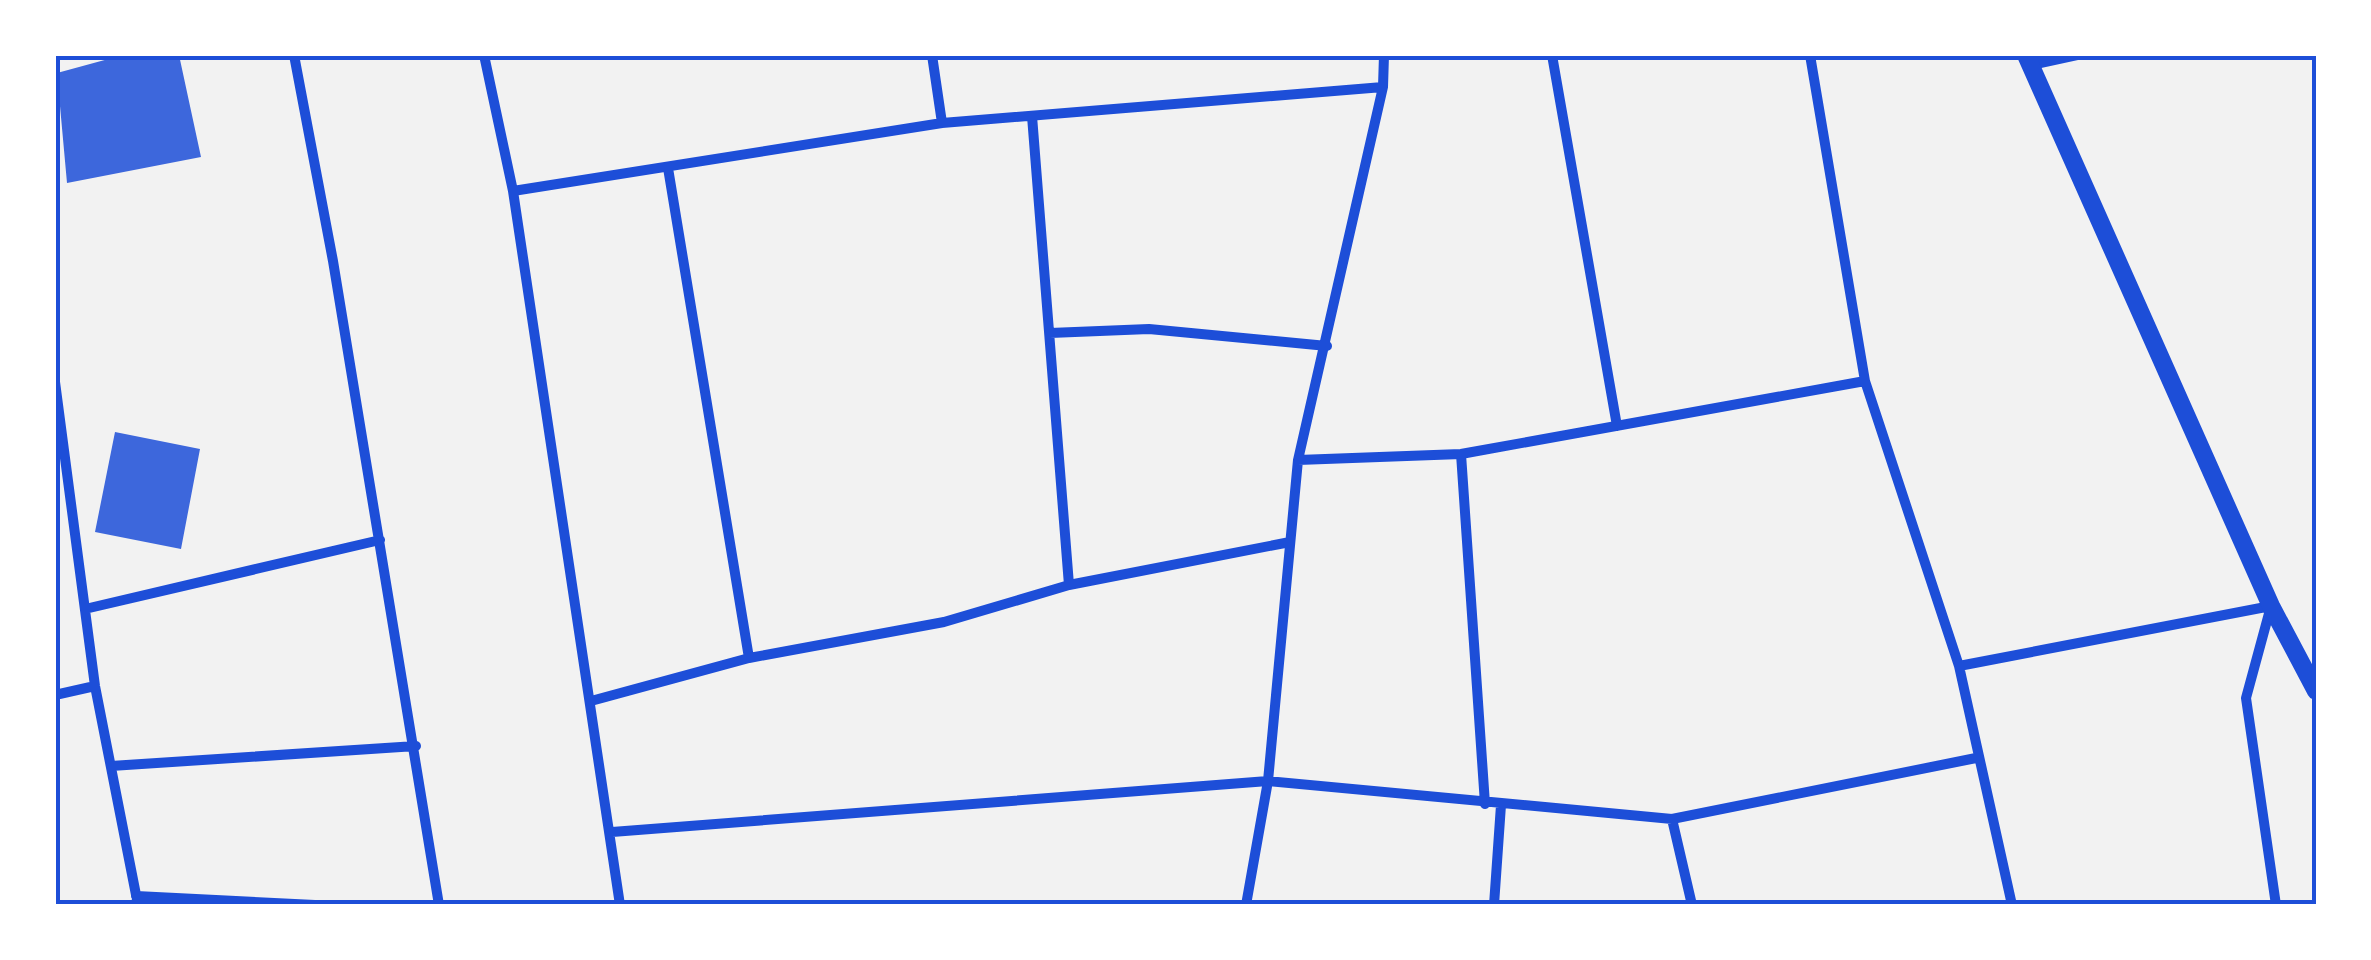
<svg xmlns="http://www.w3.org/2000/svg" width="2371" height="960" font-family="'Titillium Web',sans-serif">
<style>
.building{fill:#3d67dc}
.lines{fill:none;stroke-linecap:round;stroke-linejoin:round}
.minor{stroke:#1d4ed8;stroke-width:10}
.tertiary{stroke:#1d4ed8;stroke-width:18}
.neatline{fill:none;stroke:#1d4ed8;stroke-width:4}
</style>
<rect width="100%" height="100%" fill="#f2f2f2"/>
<path class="building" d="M123 55H179L201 157 67 183 57 73Z
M115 432 200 449 181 549 95 532Z"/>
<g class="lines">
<path class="minor" d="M294 55 333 261 439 905
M484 55 513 191 620 905
M932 55 942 123
M1552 55 1617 426
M1810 55 1865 381 1959 666 2012 905
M2031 65 2077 55
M1032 116 1069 585
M668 168 749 658
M513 191 942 123 1383 87
M1050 333 1149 329 1327 346
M55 382 95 686 138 905
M1461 454 1485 804
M1298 460 1461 454 1865 381
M85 609 380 540
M1959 666 2271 606 2246 698 2276 905
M55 695 95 686
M591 701 749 658 944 622 1069 585 1290 542
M111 766 416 746
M1672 819 1692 905
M612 832 1268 781 1672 819 1976 758
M136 896 315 905
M1246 905 1268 781 1298 460 1383 87 1384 55
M1494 905 1501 805"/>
<path class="tertiary" d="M2026 55 2271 606 2316 691"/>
</g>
<rect width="2371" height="960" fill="none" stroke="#ffffff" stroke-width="115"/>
<rect x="58" y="58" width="2256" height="844" class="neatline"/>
</svg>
